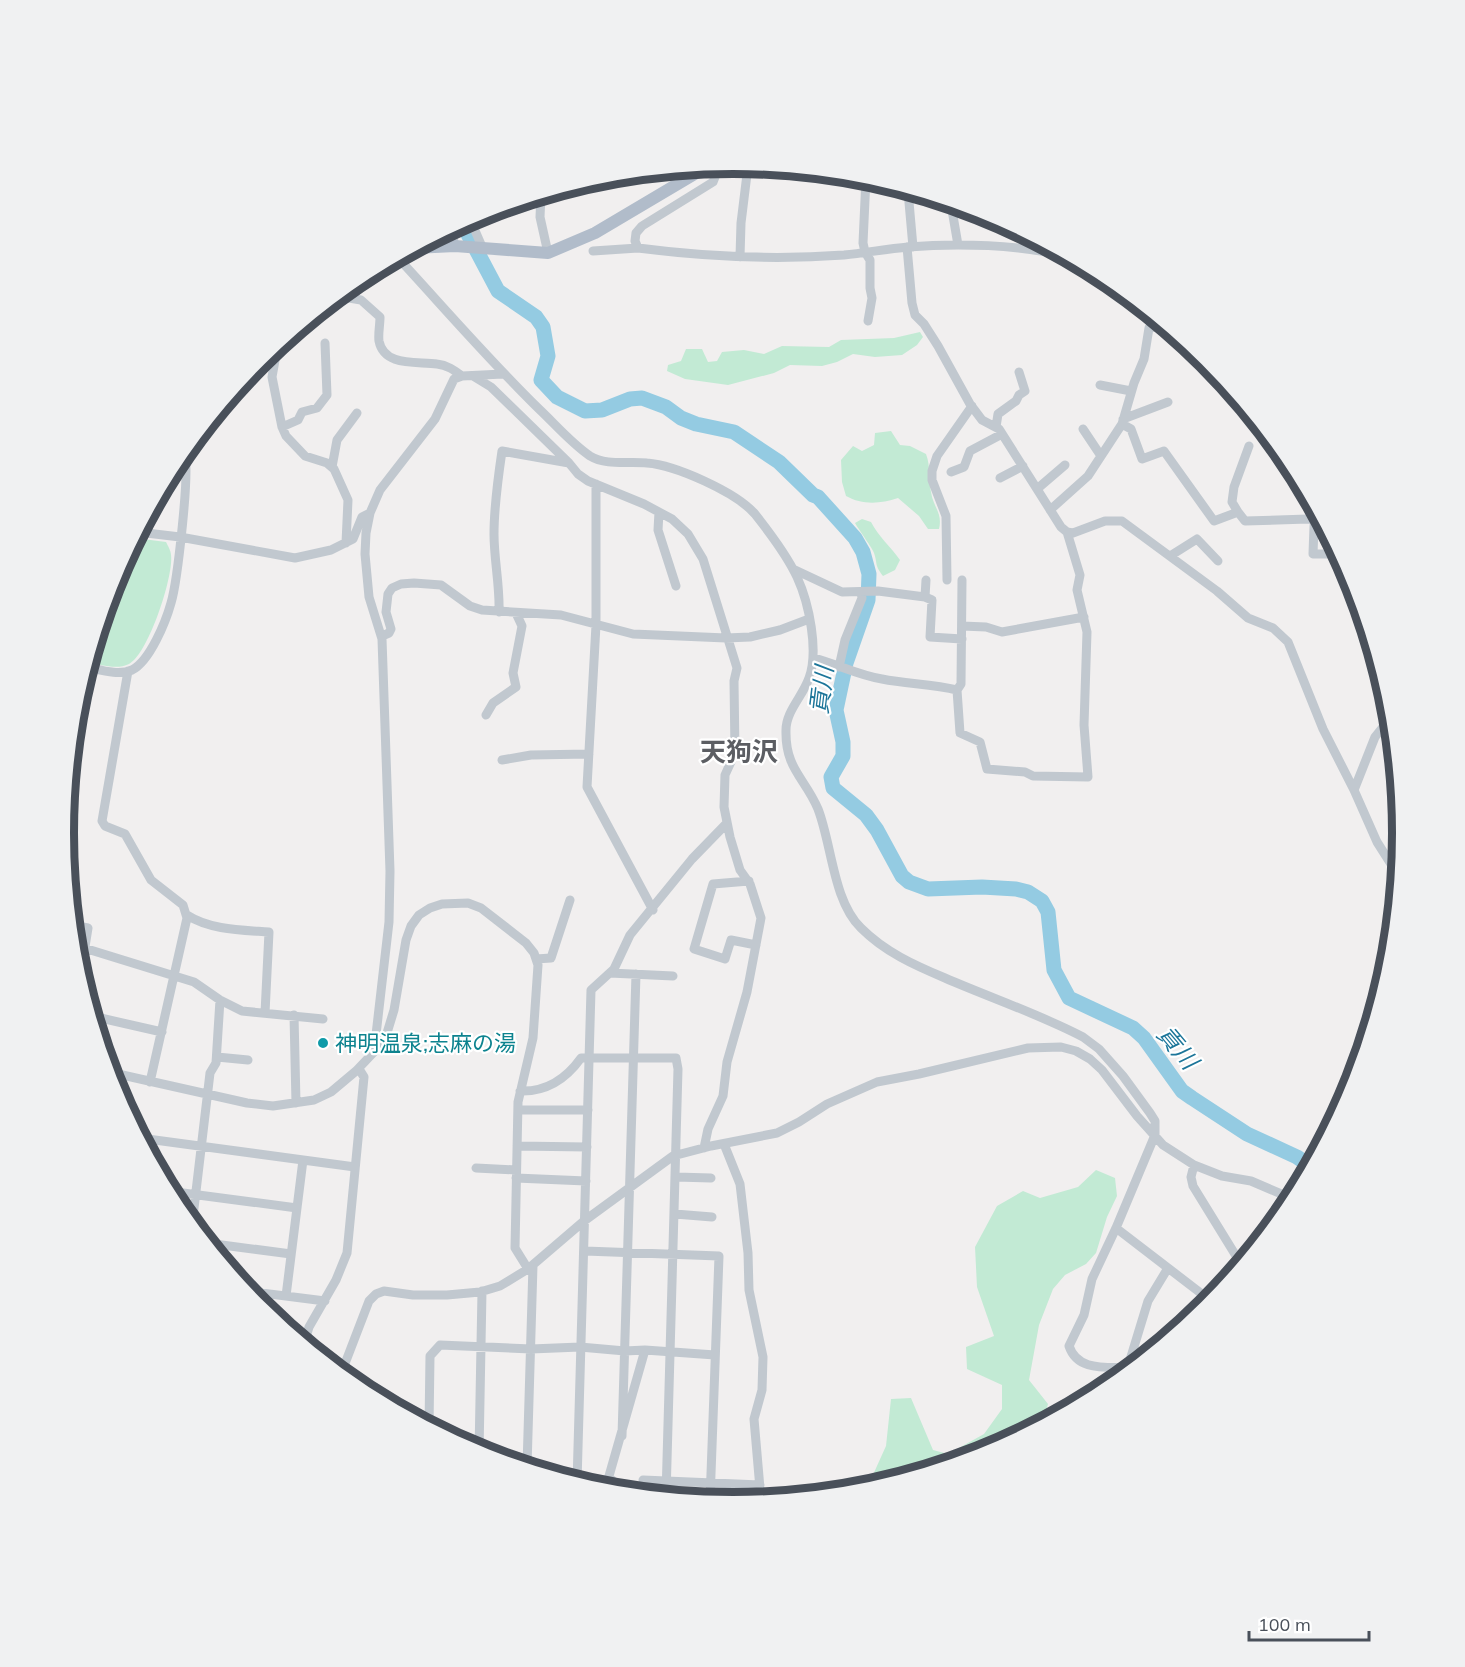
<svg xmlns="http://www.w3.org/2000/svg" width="1465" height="1667" font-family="Mulish,'Noto Sans JP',sans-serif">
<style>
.green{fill:#c2ead4}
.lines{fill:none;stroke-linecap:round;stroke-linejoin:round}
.river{stroke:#94cbe2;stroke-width:15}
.minor{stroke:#c1c8cf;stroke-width:9}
.major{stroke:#b1bcca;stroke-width:12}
.culture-dot{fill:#0f9aa8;stroke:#fff;stroke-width:2}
.labels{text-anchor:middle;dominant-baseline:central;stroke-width:4.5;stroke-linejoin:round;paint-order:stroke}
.culture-label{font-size:22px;fill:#0d838f;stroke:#fff;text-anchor:start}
.water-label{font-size:24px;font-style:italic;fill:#1c7599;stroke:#fff}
.quarter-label{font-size:26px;font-weight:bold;fill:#5c5e63;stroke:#fff}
.rim{fill:none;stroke:#49505a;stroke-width:8}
</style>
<rect width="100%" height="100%" fill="#f1efef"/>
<path class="green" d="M920 332 923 337 917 345 902 355 875 357 853 354 837 362 822 366 790 365 774 373 728 385 685 379 667 371 668 365 681 361 686 349H702L708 362 717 361 722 352 744 350 764 354 782 346 829 347 841 340 894 338Z
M891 431 900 445 910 446 926 454C931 467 928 479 931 492 933 507 943 513 939 529H928L919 516 898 498C880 504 862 505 846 496L842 482 841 460 853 446 862 451 874 445 875 433Z
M862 519 871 522C878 536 891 547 900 560L895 570 883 576C874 564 878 565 874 553 873 549 859 530 855 523Z
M135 538 166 542C168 546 171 551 171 555 174 576 148 655 129 664 117 670 101 665 88 662L114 577Z
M1096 1170 1115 1178 1117 1196 1107 1217 1096 1253 1086 1264 1065 1275 1053 1289 1039 1325 1029 1380 1048 1404 1042 1424 988 1452 881 1485 872 1477 886 1446 891 1399 911 1398 933 1450 948 1454 984 1434 1002 1409V1385L967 1369 966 1347 994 1336 977 1287 975 1247 997 1206 1023 1191 1040 1198 1078 1187Z"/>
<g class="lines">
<path class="river" d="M462 223 498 291 536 317 543 327 548 356 541 380 557 397 585 411 602 410 630 399 642 398 666 407 681 418 696 424 734 432 779 462 813 495 818 497 855 538 863 552 869 574 868 600 846 663 836 710 843 742V756L831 777 833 788 866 815 877 830 902 876 909 882 928 889 982 887 1016 889 1028 892 1042 901 1048 912 1054 970 1069 998 1133 1028 1144 1038 1182 1091 1192 1098 1247 1134 1297 1157 1310 1166"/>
<path class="minor" d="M709 166 715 177 713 182 642 226 636 233 635 241 638 248C707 257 775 260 844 255 865 253 886 249 908 247 955 243 1022 244 1067 257
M866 178 863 243 865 252 870 260V288L872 298 868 321
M908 191 913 247
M541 195 540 217 548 253
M951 204 958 245
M470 219 483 249
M451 229 455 246
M907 247 912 303 915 315 924 324 938 346 970 404 982 420 999 429 1061 527 1067 532 1073 533 1105 521H1122L1217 591 1248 618 1273 628 1288 642 1323 729 1354 790 1377 842 1398 875
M593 251 638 248
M399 256 400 260C446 310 490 361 539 409 555 424 571 443 590 456 606 466 629 461 647 463 675 465 736 492 755 514 770 533 787 555 797 577 809 603 819 651 809 678 803 696 786 711 786 730 785 769 805 778 818 809 832 845 833 901 861 928 885 952 914 965 945 978 991 998 1039 1014 1083 1037L1099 1049 1123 1076 1150 1113 1155 1121V1135L1116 1228 1092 1279 1084 1315 1069 1346C1078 1373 1109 1366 1132 1368
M740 257 741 223 748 166
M337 296 361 300 380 317C380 325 378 334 379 341 384 367 417 361 437 364 447 365 454 370 462 376
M275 347 276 355 272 377 282 427 286 436 305 456 327 463 334 469 348 500 346 543
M473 376 491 387 569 463 578 474 588 481 644 504 672 519 688 534 703 559 737 668 734 681 735 753 725 775 724 807 730 837 740 870 750 884 761 918 747 992 727 1062 723 1096 708 1129 704 1148
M1100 385 1131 391
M1123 419 1168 402
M1122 424 1131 429 1142 459 1164 451 1214 521 1238 512 1245 521 1308 519 1321 520
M282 427 298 420 302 412 317 408 327 395 325 343
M996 427 998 414 1016 401 1019 395 1025 391 1019 372
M1083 429 1101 456
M332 467 337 440 357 413
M951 472 964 467 970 451 1002 434
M1000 478 1023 466
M596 484V625L587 787 653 910
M1037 489 1065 465
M1050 510 1088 476 1122 424 1134 383 1144 359 1149 328 1155 327 1158 321
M659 512 658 530 676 586
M1238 512 1232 502 1234 487 1249 446
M1316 512 1314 526 1313 554H1338
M138 532 180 537 295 558 331 550 353 539 362 517 370 513
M1170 556 1197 539 1218 561
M793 569 842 592 878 591 925 597 932 600 930 637 962 639
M947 580 946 516 932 480V471L937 456 972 406
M962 580 961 684 957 690 960 733 980 742 987 769 1025 772 1033 776 1088 777 1084 725 1087 632 1077 590 1080 575 1067 532
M925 597 926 580
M1359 602 1355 603 1363 616
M499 612C500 586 494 560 494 534 494 506 498 478 502 451L569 463
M962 626 986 627 1002 632 1084 617
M382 636 389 633 391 629 386 612 388 594 392 588 401 584 414 583 441 585 470 606 482 610 561 615 633 634 726 638 750 637 780 630 809 619
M814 658C837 664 858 675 882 679 907 684 932 684 957 690
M87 667C101 670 118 676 132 670 150 661 166 621 171 603 177 583 191 467 184 451
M839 667 845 640 862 598 861 592
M128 671 102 821 105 826 125 834 151 880 183 905 187 918 150 1082
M486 715 493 703 516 687 513 673 522 626 516 613
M502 760 531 755 589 754
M1354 790 1375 737 1391 717
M749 881 713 884 694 949 725 959 731 940 756 945
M187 915C210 930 242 930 269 932L265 1013
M72 925 88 928 80 978
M84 948 194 982 220 1000 242 1011 323 1019
M536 959 551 958 570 900
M610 973 673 976
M294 1015 296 1103
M92 1016 162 1032
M374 1052 389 922 390 871 382 639 369 597 365 554 366 533 370 513 380 490 435 419 454 379 462 376 503 374
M217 1057 248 1060
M109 1072 247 1103 273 1106 314 1100 331 1092 356 1071 374 1052 387 1033 394 1010 406 940 411 926 419 915 430 908 442 904 468 903 481 908 526 943 534 953 538 965 533 1038 518 1102 515 1248 528 1269
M520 1091C546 1092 566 1079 581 1058H676L678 1069 666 1496
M518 1110H588
M140 1138 355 1167
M724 1144 740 1184 748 1253 749 1290 763 1357 762 1390 754 1419 761 1500
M517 1146 587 1147
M1194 1165 1191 1177 1193 1186 1241 1264
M476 1168 516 1170
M676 1177 711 1178
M516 1178 586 1181
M168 1191 297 1208
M675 1214 712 1217
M192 1225 210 1073 216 1063 220 1000
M1116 1228 1211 1301
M207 1243 291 1254
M585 1251 719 1256 710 1501
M246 1291 325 1301
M286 1296 303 1160
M257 1305 260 1292
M304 1344 309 1327 336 1280 347 1253 364 1077 359 1069
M1126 1373 1148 1301 1168 1268
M341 1374 369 1301 376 1294 384 1291 413 1295H447L480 1292 500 1286 528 1269 584 1221 673 1156 711 1146 777 1133 799 1122 827 1104 877 1082 919 1074 1028 1048 1061 1047 1076 1051 1090 1059 1102 1070 1137 1116 1163 1145 1194 1165 1222 1176 1251 1181 1293 1199
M429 1427 430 1356 440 1345 531 1349 580 1347 625 1351 645 1350 715 1355
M622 1436 636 974
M479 1453 482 1291
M527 1467 533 1265
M567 1480H612
M643 1480 760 1485
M577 1483 591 990 614 969 630 935 692 859 727 823
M605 1490 645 1350"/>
<path class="major" d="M414 248 455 246 548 253 595 233 708 166"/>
</g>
<circle class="culture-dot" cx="323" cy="1043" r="6"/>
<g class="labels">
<g class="culture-label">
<text x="335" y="1043">神明温泉;志麻の湯</text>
</g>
<g class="water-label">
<text transform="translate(821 690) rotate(-83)">貢川</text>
<text transform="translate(1178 1047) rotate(50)">貢川</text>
</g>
<g class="quarter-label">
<text x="739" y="751">天狗沢</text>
</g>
</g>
<path d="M0 0H1465V1667H0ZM74 833a659 659 0 1 1 1318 0a659 659 0 1 1-1318 0Z" fill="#f0f1f2" fill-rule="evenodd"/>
<path class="rim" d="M74 833a659 659 0 1 1 1318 0a659 659 0 1 1-1318 0Z"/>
<path d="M1249 1631v9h120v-9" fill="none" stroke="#49505a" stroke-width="3"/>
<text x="1258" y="1631" font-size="18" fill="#49505a" stroke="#ffffff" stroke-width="4.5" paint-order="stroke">100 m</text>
</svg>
